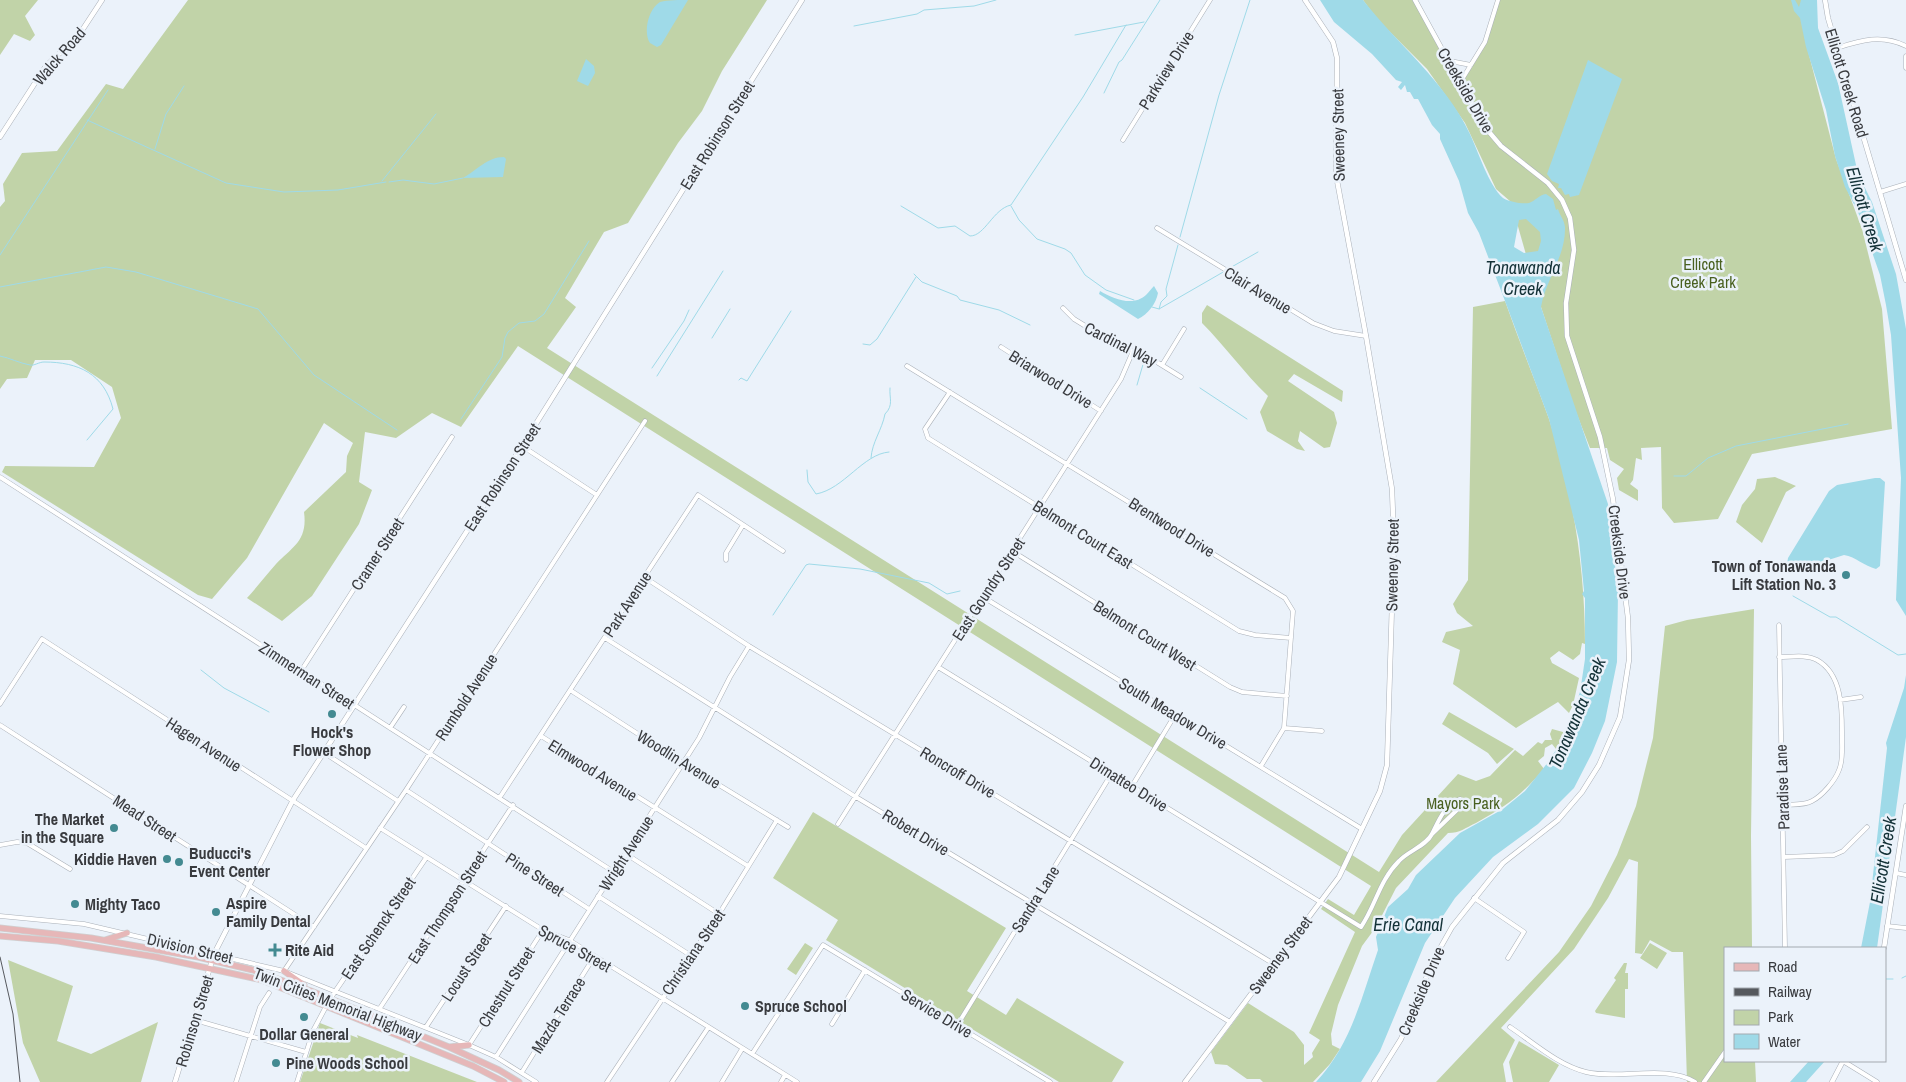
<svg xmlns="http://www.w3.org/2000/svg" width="1906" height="1082" font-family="'Archivo Narrow',sans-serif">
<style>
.green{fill:#c1d3a8}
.water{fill:#9fdae8;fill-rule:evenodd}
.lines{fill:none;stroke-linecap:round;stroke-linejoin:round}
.stream{stroke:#9fdae8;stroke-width:1}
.minor-casing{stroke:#aab0b8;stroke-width:5}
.tertiary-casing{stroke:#aab0b8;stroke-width:5.5}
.primary-casing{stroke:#cfd0d1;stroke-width:7}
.minor{stroke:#fff;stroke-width:4}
.tertiary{stroke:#fff;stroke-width:4.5}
.primary{stroke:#e6b7b8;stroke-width:5.5}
.rail{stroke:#56595e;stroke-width:1}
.poi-dot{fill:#438a91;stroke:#ebf2fa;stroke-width:2}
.labels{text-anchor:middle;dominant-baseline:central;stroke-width:5;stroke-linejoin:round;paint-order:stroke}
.street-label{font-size:16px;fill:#393b3f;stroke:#ebf2fa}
.park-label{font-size:16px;fill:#496020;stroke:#ebf2fa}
.poi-label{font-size:16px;font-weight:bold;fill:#393b3f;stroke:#ebf2fa;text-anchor:start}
.water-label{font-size:18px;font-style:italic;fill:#133137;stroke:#ebf2fa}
</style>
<rect width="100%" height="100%" fill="#ebf2fa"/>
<path class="green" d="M0 0H38L25 16 35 35 30 41 14 34 0 55Z
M188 0H767L722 71 702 111 678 143 628 223 604 232 565 298 576 307 547 348 1379 872 1402 835 1458 774 1476 781 1490 776 1515 750 1523 756 1538 742 1542 744 1545 740H1552L1550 734 1552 729 1563 732 1565 744 1556 749 1552 744 1545 748 1544 756 1538 761 1544 769C1520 796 1508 805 1476 823 1465 828 1460 833 1448 833L1396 888 1376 927 1362 946 1338 1005 1331 1034 1332 1045 1340 1049 1330 1064 1313 1082H1263L1260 1079H1247L1227 1065 1215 1064 1211 1052 1248 1003 1294 1032 1304 1045V1065L1313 1057 1312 1053 1320 1040 1309 1033 1355 932 1321 909 1328 899 1354 915 1371 886 518 346 461 427 432 413 396 438 365 432 359 482 372 490 359 524 312 596 282 621 247 598C257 587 266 575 276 564 292 547 308 541 304 512L346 472 347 456 353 443 324 423 247 558 212 599 198 595 2 472 5 466 94 467 121 418 112 387 71 360H35L27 378 7 379 0 389V207L5 201 3 184 22 153 57 151 106 84 123 89Z
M1363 0H1416L1461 80 1485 42 1498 0H1805L1808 51 1836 159 1862 229 1882 309 1892 429 1752 454 1718 519 1674 523 1662 508 1661 447 1641 448 1642 460 1636 458 1633 480 1630 484 1638 490V501L1619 490 1617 478 1624 469 1610 460 1607 448H1590L1574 407 1541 307 1511 202 1496 189 1465 123 1427 69 1377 19Z
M1505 301C1519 341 1535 380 1549 419 1573 492 1585 568 1585 644L1582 643 1580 654 1573 660 1559 651 1550 658 1552 663 1579 678 1573 705 1569 713 1558 702 1516 728 1453 684 1460 650 1442 642 1446 632 1473 626 1457 613 1453 604 1468 580 1473 307Z
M1207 305 1343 391 1342 402 1294 374 1288 381 1334 412 1337 423 1330 447 1324 448 1300 431 1298 441 1305 451 1297 449 1267 431 1260 412 1268 396C1244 373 1225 346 1202 323V313Z
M1775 477 1796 486 1786 492 1762 543 1736 522 1742 505 1755 489 1757 479Z
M1754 609 1751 836 1752 948H1725V1061H1755L1756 1082H1687L1683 952H1672L1650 940 1642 954 1635 953 1638 862 1629 859 1608 898 1574 949 1501 1028 1515 1040 1503 1064 1506 1082H1436L1559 952 1591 906 1617 855 1636 806 1653 738 1665 626 1687 620Z
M1449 712 1514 749 1497 764 1488 753 1442 724Z
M813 812 1006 928 967 991 1006 1015 1017 998 1124 1062 1112 1082H1059L826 940 838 920 773 878Z
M805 943 813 948 796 975 787 969Z
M1650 943 1667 953 1657 969 1640 958Z
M8 960 73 986 57 1041 91 1054 158 1022 141 1082H40L23 1043Z
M1624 963H1627L1625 973H1628V989H1625V1018L1596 1013 1595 1011 1616 980 1614 978Z
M320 1023 358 1038 357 1035 477 1082H300Z
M1519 1041 1559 1065 1549 1082H1513L1509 1062Z"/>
<path class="water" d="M688 0 661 45 657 47 650 43C643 33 648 9 660 2 668 0 679 0 688 0Z
M1320 0H1363C1398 45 1445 81 1470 134 1478 151 1489 186 1503 198 1509 202 1522 204 1529 203 1535 201 1539 195 1546 194L1553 199 1556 210 1558 209C1560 216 1564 219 1565 227 1566 256 1546 279 1541 307L1608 504 1618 591 1617 662 1605 721 1592 753 1574 788 1538 824 1493 857 1455 898 1425 943 1380 1051 1361 1082H1316C1351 1045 1362 996 1378 950L1376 937 1388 907 1408 889 1416 875 1460 833 1503 809 1525 791 1549 761 1564 737 1580 692 1585 659V598L1582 594 1584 591 1579 540 1549 419 1505 301 1479 233 1468 213 1459 181 1440 139V134L1432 125 1418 99H1414L1410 92H1407L1405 85 1401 90 1398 87 1402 82 1396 80 1372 54 1334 22ZM1526 219 1540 232 1541 241 1538 251 1524 253 1514 247 1519 220Z
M1791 0H1795L1799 7 1801 0H1817L1818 28 1838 83 1858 174 1872 202 1896 274 1906 329V616L1896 600 1901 478 1891 335 1886 305 1880 275 1858 212 1845 187 1835 156 1826 110 1806 47 1800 18 1794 11Z
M586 59 594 66 595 73 588 86 577 81Z
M1588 60 1622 79 1579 195 1570 197 1569 194 1565 195 1561 188H1558L1559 184 1552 181 1547 174Z
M504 157 506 159 503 177 463 178C476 171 487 157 504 157Z
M1154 286 1158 293C1156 304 1148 314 1138 319L1099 294 1100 291C1114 299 1133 307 1146 295 1149 292 1151 289 1154 286Z
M1875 478H1880L1885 482 1880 566 1876 569C1864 566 1856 557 1844 555L1797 570 1790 569 1787 564 1788 558 1829 491 1837 485Z
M1906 675V737L1877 948H1861L1870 902 1887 748 1886 743 1904 688Z
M1809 1061H1825L1806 1082H1790Z"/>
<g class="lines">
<path class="stream" d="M854 26 917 14 924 10 974 6 996 0
M1075 35 1144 22
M1104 93 1119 62 1122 60 1160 0
M87 120 226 183 284 192 338 190 386 182
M155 149 166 114 184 86
M382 181 436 114
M389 182 403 180 434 184 463 178
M901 206 938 228 955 226 970 236C985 236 993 209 1011 205L1083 97 1126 25
M1011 206 1019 220 1037 239 1065 249 1071 253 1085 275 1106 290 1134 300
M1180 237 1219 95 1250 0
M1178 245 1166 289 1167 296 1161 302 1159 309 1225 271
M0 255 108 90
M1228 269 1258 252
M914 274 922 282 957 296 960 300 999 310 1030 325
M0 287 106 267 136 272 258 309 314 375 397 430
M1152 307 1159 309
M712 338 730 309
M863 344 870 345 877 339 916 277
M0 356C10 358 19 363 30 365 34 366 39 362 44 362 79 362 104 374 113 409L87 440
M652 368 684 321 689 310
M657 376 723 271
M739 380 741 378 747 381 791 311
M1137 385 1144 361
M1200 388 1247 419
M461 419 502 357 505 338 508 332 519 323 535 321 544 314 589 241
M871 458C872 442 882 430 885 414 894 405 889 398 890 388
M807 470 808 482 816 494C844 489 863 454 889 452
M1674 476H1686L1708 458 1736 446 1848 424
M1793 596 1830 617H1836L1898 655 1906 654
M773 615 806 565 809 564 860 569 929 583 947 594 960 591
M201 670 224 688 269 712
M1902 978 1906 976
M1885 979H1893"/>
<defs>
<path id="minor" d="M1837 48C1861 40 1882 34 1906 46
M1906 56V68
M1450 61 1471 65
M1461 81 1485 42 1498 0
M1123 140 1210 0
M1880 192 1906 184
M1157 228 1313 323 1334 331 1366 336
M1063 308 1074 319 1113 343 1147 356 1181 377
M1001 347 1101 411
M1162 365 1184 329
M907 366 1285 598 1293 611 1284 728 1261 766
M950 392 925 429 928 438 1239 631 1255 635 1291 638
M522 446 597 495
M0 477 614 872
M1012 551 1230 687 1242 692 1287 696
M726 560V553L743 525
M644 577 749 646 1274 964
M983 597 1362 829
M1779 625 1785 948
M605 638 856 797 1230 1022
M1779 657C1791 657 1806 654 1817 660 1844 675 1842 714 1842 740 1842 750 1843 761 1839 770 1835 781 1822 796 1812 801 1803 806 1791 804 1781 805
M938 667 1361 927C1376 905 1379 881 1399 861 1408 851 1426 846 1432 834 1439 820 1444 806 1460 799L1459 808 1432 834
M301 671 452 437
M570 690 683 763 788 827
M1840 700 1861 697
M0 704 42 639 366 848
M0 725 314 927
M390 728 404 707
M1284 728 1322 731
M541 736 748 866
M323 752 398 801
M1132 786 1175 715
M406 790 589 909
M500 797 698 495 783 551
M838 824 1121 379 1133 351
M380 828 543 930 569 940 797 1082
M0 845 17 842 27 843 70 869
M626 854 719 914
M1784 857 1834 855 1843 851 1867 827
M1896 873 1906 875
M598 896 690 955
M1474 898 1524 932 1508 958
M0 916 84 924 284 971 469 1045 496 1057 536 1082
M1887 926 1906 928
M284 971 406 790 645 421
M380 1008 513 805
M195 1020 306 1052
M832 1024 865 970
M958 1024 1112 773
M426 1027 506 906
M1510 1027C1534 1043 1558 1065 1586 1072 1619 1080 1667 1064 1695 1082
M469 1045 543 930
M752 1054 823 945 1050 1082
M496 1057 699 738 730 677 749 646
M1843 1061 1877 1082
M522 1072 594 957
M236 1082 260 1007 269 993
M297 1082 313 1031 330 999 426 858
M607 1082 719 914 777 820
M672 1082 708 1028
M722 1082 742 1049
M781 1082 785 1075
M1704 1082 1725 1052"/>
<path id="tertiary" d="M1825 0 1828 18 1906 280
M0 137 46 66 79 35 102 0
M1884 948 1906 806
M175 1082 214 954 293 800 522 446 802 0
M1185 1082 1339 877 1380 791 1387 765 1394 541 1392 489 1366 336 1336 175 1337 58 1333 42 1305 0
M1374 1082 1401 1039 1434 959 1452 927 1503 863 1558 820 1582 792 1599 765 1620 717 1629 660 1628 618 1613 499 1600 437 1567 336 1566 303 1574 250 1570 218 1562 200 1548 183 1501 146 1484 126 1415 0
M1832 1082 1843 1061"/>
<path id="primary" d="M0 928 91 938 198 957 253 970 311 991 449 1047 499 1070 519 1082
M0 936 58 941 156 957 262 980 473 1066 504 1082
M105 940 127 933
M171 944 189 953
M284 971 304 985
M449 1047 469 1045"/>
</defs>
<use href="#minor" class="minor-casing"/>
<use href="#tertiary" class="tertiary-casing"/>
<use href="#primary" class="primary-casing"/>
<use href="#minor" class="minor"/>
<use href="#tertiary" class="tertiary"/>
<use href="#primary" class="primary"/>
<path class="rail" d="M0 957 13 1014 20 1082"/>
</g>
<g class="poi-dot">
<circle cx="1846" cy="575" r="5"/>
<circle cx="332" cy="714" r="5"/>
<circle cx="114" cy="828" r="5"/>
<circle cx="167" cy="859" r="5"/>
<circle cx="179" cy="862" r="5"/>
<circle cx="75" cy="904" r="5"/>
<circle cx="216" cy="912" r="5"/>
<path d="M272.5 942.5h5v5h5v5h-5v5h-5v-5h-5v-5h5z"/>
<circle cx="745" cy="1006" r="5"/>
<circle cx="304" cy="1017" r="5"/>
<circle cx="276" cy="1063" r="5"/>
</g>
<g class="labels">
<g class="street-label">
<text transform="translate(59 56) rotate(-49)">Walck Road</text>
<text transform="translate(1166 70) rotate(-58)">Parkview Drive</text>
<text transform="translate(1847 83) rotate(73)">Ellicott Creek Road</text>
<text transform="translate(1466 90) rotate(60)">Creekside Drive</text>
<text transform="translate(717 135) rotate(-58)">East Robinson Street</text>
<text transform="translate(1338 135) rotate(-91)">Sweeney Street</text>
<text transform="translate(1258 290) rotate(31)">Clair Avenue</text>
<text transform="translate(1121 344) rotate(27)">Cardinal Way</text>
<text transform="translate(1051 379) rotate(32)">Briarwood Drive</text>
<text transform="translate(502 477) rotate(-57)">East Robinson Street</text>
<text transform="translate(1172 527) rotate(32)">Brentwood Drive</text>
<text transform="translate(1083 534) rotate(32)">Belmont Court East</text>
<text transform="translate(1620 552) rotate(83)">Creekside Drive</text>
<text transform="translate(377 554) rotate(-57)">Cramer Street</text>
<text transform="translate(1392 565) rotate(-89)">Sweeney Street</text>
<text transform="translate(988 589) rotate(-57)">East Goundry Street</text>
<text transform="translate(627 604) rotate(-57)">Park Avenue</text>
<text transform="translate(1145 635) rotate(32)">Belmont Court West</text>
<text transform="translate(307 675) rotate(33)">Zimmerman Street</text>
<text transform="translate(466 697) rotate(-57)">Rumbold Avenue</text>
<text transform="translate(1173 713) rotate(31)">South Meadow Drive</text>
<text transform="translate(204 744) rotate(33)">Hagen Avenue</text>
<text transform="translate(679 759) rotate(32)">Woodlin Avenue</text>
<text transform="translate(593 770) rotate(32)">Elmwood Avenue</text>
<text transform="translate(958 772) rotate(31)">Roncroff Drive</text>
<text transform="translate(1129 784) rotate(32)">Dimatteo Drive</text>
<text transform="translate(1782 787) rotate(-92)">Paradise Lane</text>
<text transform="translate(145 818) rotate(33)">Mead Street</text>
<text transform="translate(916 832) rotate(31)">Robert Drive</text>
<text transform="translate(626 853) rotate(-57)">Wright Avenue</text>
<text transform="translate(535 874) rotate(33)">Pine Street</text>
<text transform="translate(1035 899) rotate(-58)">Sandra Lane</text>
<text transform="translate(447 907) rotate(-57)">East Thompson Street</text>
<text transform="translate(378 928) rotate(-56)">East Schenck Street</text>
<text transform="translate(190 948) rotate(13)">Division Street</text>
<text transform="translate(575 948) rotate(29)">Spruce Street</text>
<text transform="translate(693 952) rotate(-56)">Christiana Street</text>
<text transform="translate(1280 955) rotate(-53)">Sweeney Street</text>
<text transform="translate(466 967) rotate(-57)">Locust Street</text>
<text transform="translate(506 987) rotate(-58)">Chestnut Street</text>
<text transform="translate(1421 991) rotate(-67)">Creekside Drive</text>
<text transform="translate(338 1004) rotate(21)">Twin Cities Memorial Highway</text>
<text transform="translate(937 1013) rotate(31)">Service Drive</text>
<text transform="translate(558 1015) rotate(-58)">Mazda Terrace</text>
<text transform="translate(194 1021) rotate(-73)">Robinson Street</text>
</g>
<g class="park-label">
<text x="1703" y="264">Ellicott<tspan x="1703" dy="18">Creek Park</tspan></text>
<text x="1463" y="803">Mayors Park</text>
</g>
<g class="poi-label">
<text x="1836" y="566" text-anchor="end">Town of Tonawanda<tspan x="1836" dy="18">Lift Station No. 3</tspan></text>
<text x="332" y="732" text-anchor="middle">Hock's<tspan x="332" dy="18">Flower Shop</tspan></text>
<text x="104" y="819" text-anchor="end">The Market<tspan x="104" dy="18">in the Square</tspan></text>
<text x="189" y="853">Buducci's<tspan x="189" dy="18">Event Center</tspan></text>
<text x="157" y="859" text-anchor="end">Kiddie Haven</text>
<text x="226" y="903">Aspire<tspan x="226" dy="18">Family Dental</tspan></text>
<text x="85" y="904">Mighty Taco</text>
<text x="285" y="950">Rite Aid</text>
<text x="755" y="1006">Spruce School</text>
<text x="304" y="1034" text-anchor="middle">Dollar General</text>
<text x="286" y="1063">Pine Woods School</text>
</g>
<g class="water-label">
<text transform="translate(1865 209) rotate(73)">Ellicott Creek</text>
<text x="1523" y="267">Tonawanda<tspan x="1523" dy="21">Creek</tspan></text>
<text transform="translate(1577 713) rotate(-67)">Tonawanda Creek</text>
<text transform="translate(1883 860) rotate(-81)">Ellicott Creek</text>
<text x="1408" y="924">Erie Canal</text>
</g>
</g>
<rect x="1724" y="947" width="162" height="115" fill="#ebf2fa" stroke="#a4a9af"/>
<rect x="1734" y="963" width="25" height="8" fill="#e6b7b8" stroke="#a4a9af"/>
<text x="1768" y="972" font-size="15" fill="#393b3f">Road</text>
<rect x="1734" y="988" width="25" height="8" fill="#56595e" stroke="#a4a9af"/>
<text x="1768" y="997" font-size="15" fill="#393b3f">Railway</text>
<rect x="1734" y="1010" width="25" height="15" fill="#c1d3a8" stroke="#a4a9af"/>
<text x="1768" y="1022" font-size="15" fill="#393b3f">Park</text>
<rect x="1734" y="1034" width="25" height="15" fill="#9fdae8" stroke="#a4a9af"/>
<text x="1768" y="1047" font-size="15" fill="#393b3f">Water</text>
</svg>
